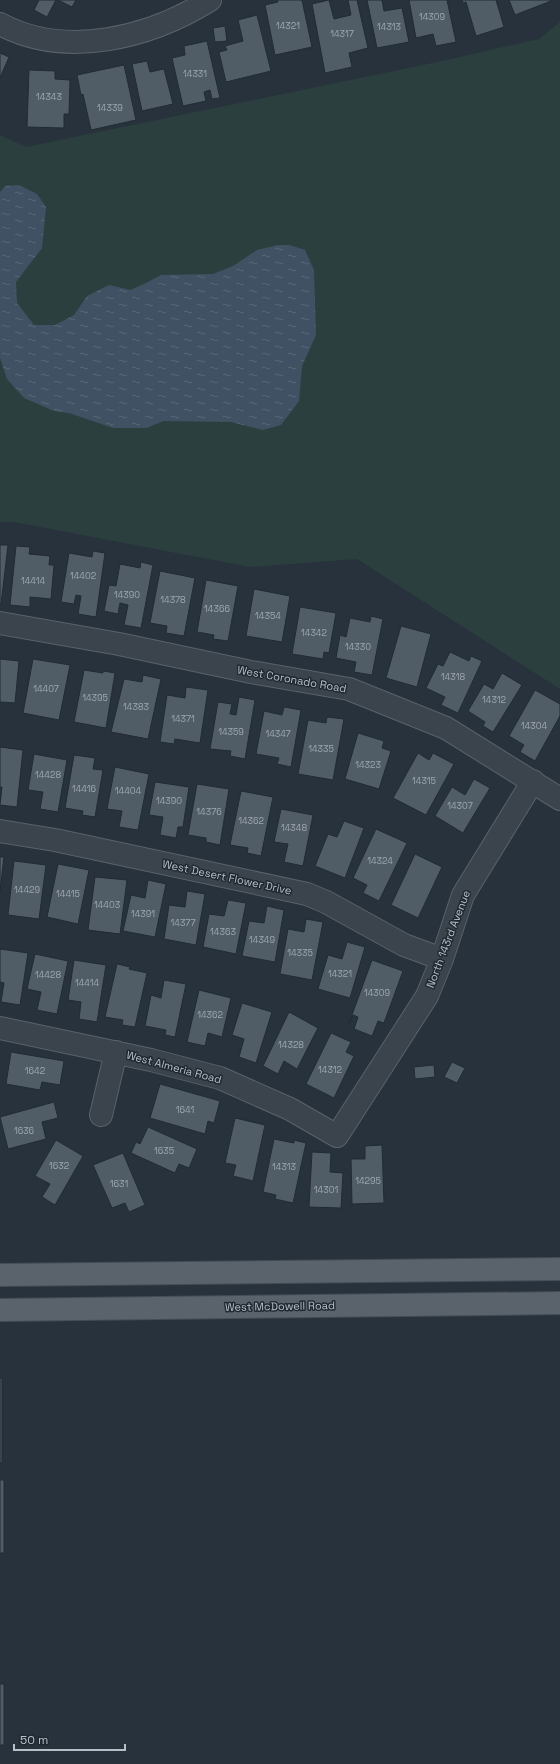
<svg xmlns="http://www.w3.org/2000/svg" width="560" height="1764" font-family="'Space Grotesk',sans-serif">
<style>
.green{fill:#2b3f3e}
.water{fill:url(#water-ripples)}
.building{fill:#505d67;stroke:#222b33}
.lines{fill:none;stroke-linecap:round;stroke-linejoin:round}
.minor-casing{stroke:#59626a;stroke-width:24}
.major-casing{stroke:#444d55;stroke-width:24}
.minor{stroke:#3b444c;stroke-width:22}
.major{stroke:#5a636c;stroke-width:22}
.labels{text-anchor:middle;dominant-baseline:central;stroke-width:3;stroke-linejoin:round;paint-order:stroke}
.number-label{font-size:9px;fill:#9da6af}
.street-label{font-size:11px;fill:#b7bfc7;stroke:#202931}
</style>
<defs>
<pattern id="water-ripples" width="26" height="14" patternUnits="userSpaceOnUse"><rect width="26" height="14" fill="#405163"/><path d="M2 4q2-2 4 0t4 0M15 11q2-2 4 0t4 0" fill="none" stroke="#596878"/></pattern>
</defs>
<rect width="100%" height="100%" fill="#28323c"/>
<path class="green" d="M560 22V689L357 559 250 567 14 522H0V135L26 147 447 60 539 39Z"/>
<path class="water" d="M19 185 37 194 46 207 42 248 16 282 17 303 34 325H55L74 315 87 296 109 285 130 290 144 284 161 275 213 274 233 266 257 250 278 245H289L305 250 314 270 316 335 302 366 299 401 281 425 263 430 231 422 163 421 147 428H113L69 413 54 411 24 398 7 379 0 358V192L5 186Z"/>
<path class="building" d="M39 0H56L47 17 34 10Z
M58 0H76L72 7Z
M277 0H302L312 47 275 55 265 5 278 2Z
M329 0 334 19 351 15 348 0H357L368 48 349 53 352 67 325 73 312 4Z
M367 0H382L384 11 402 8 409 42 377 48Z
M409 0H447L456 42 436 46 433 34 416 38Z
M462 0H496L504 27 476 36 466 2 463 3Z
M509 0H551V1L515 15Z
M257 15 271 71 226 82 219 52 227 50 225 46 243 41 238 20Z
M225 26 227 41 215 42 213 28Z
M207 41 220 98 212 99 210 90 204 92 206 101 183 106 172 58 185 55 184 46Z
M0 53 9 57 0 78Z
M147 61 150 72 164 69 173 104 142 111 132 64Z
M124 65 136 120 91 130 83 94 81 95 77 75Z
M29 70 55 71V79L70 80 69 114H64V128L27 127Z
M0 545H8L1 604H0Z
M16 546 30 547 29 554 50 556 49 565H54L51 599 30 597V607L10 605Z
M93 551 105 553 96 617 78 614 81 596 76 595 74 604 61 602 69 553 92 557Z
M141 562 153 565 141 628 124 625 128 605 120 603 118 614 104 611 109 585 116 586 120 564 140 568Z
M160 571 195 578 184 636 166 633 167 626 150 623Z
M206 580 238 586 228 641 213 639 214 635 197 632Z
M254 589 290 596 282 642 246 636Z
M300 607 336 613 329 653 324 652 323 659 292 654Z
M371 616 383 619 372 675 354 672 356 662 336 658 340 635 346 637 350 618 370 622Z
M401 626 431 634 417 687 386 678Z
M450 652 469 661 471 656 482 661 458 713 441 705 445 697 426 688 438 664 443 666Z
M0 659 19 661 15 703 0 702Z
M33 659 70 665 59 720 23 713Z
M84 670 103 673V671L115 673 106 728 74 722Z
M502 673 522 685 493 732 483 726 485 722 468 711 484 684 493 689Z
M143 675 161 679 148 739 111 732 124 679 142 682Z
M186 687 208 690 200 743 175 739 174 744 160 742 167 695 185 698Z
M535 690 560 704V716L535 761 520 752 524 745 509 736Z
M239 697 255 700 245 759 230 756 231 751 210 749 218 702 232 704 230 714 236 715Z
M284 707 301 710 291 767 277 764 279 758 256 754 264 711 282 715Z
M327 717 344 719 333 780 298 774 308 720 326 723Z
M358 733 384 741 382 748 391 751 379 789 345 779Z
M0 747 23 750 17 807 0 805 2 787H0Z
M418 753 429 760 433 753 454 764 426 815 393 798Z
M34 754 67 760 58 812 40 809 43 792 28 790Z
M74 755 95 758 93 769 103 770 95 817 82 815 83 811 65 808Z
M115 767 149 774 138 830 119 827 122 811 107 809Z
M474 779 490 788 463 833 435 816 452 787 465 795Z
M155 782 189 787 183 827H178L176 838 160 835 163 817 149 815Z
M197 784 229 789 220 845 206 842V838L188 835Z
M241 791 273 797 261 856 247 853 248 848 230 845Z
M281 809 313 815 303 866 284 862 288 844 274 842Z
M344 821 364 828 345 878 315 866 328 834 337 837Z
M376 829 407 843 379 901 363 893 367 885 353 878Z
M415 854 442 867 418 918 391 905Z
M0 857H4L0 891Z
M14 861 46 865 39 919 8 915Z
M58 864 89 870 78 924 47 917Z
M95 877 127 880 120 934 88 930Z
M148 880 166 884 155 937 123 931 131 895 145 898Z
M187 891 205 894 196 945 164 939 169 905 185 907Z
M228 900 246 903 236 954 203 947 209 914 224 916Z
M267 906 284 910 275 962 242 956 249 921 264 923Z
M306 919 323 922 312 980 280 974 288 929 304 932Z
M347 942 365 947 350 998 318 989 328 955 342 959Z
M0 949 28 953 20 1005 1 1002 4 983 0 982Z
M35 954 68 961 57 1014 37 1010 41 992 27 989Z
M74 960 106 965 97 1022 79 1019 81 1002 68 1000Z
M372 960 403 971 384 1023 378 1021 372 1036 354 1029 358 1017 353 1015 349 1023Z
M117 964 130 967 129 969 147 973 135 1027 122 1025 123 1020 105 1017Z
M164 980 186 984 175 1037 165 1035 166 1030 145 1026 151 995 161 998Z
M199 990 231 998 222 1037 208 1033 205 1046 187 1042Z
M242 1003 272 1012 256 1063 239 1057 244 1039 232 1035Z
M289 1012 318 1028 297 1069 284 1061 278 1074 263 1066Z
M331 1033 351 1042 346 1052 354 1056 334 1098 306 1084Z
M11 1052 64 1061 60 1085 42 1082 40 1090 6 1084Z
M452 1062 465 1068 457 1083 444 1077Z
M434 1065 435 1077 415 1079 414 1067Z
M160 1084 220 1101 214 1123 208 1121 205 1134 150 1118Z
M54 1102 58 1118 42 1122 46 1139 8 1149 0 1117Z
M235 1118 265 1125 253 1181 233 1176 236 1165 225 1163Z
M148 1127 197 1149 189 1168 179 1164 175 1173 131 1153 136 1142 140 1144Z
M274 1139 294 1143V1140L306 1143 293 1203 275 1199 276 1195 263 1192Z
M56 1140 83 1156 55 1205 42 1197 50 1184 35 1176Z
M382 1145 384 1203 352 1204 351 1159H365V1146Z
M312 1152 331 1153 330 1172 343 1173 341 1208 309 1207Z
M123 1153 145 1205 129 1212 125 1203 112 1208 93 1165Z
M0 1378H2V1463H0Z
M0 1480H4V1553H0Z
M0 1684H4V1745H0Z"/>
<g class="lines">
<defs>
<path id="minor" d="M0 24C66 59 149 38 210 0
M0 623 119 644 251 672 349 689 446 728 560 799
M0 831 55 840 307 894 326 902 404 945 442 959
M0 1028 151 1060 220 1078 290 1109 337 1136 427 996 442 959 463 895 533 781
M101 1115 116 1052"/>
<path id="major" d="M0 1275 560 1269
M0 1310 560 1303"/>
</defs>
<use href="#minor" class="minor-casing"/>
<use href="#major" class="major-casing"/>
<use href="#minor" class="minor"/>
<use href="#major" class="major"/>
</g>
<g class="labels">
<g class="number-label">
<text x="432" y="17">14309</text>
<text x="288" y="26">14321</text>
<text x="389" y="27">14313</text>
<text x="342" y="34">14317</text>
<text x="195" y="74">14331</text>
<text x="49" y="97">14343</text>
<text x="110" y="108">14339</text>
<text x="83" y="576">14402</text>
<text x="33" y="581">14414</text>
<text x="127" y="595">14390</text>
<text x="173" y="600">14378</text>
<text x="217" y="609">14366</text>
<text x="268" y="616">14354</text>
<text x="314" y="633">14342</text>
<text x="358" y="647">14330</text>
<text x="453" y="677">14318</text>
<text x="46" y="689">14407</text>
<text x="95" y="698">14395</text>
<text x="494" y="700">14312</text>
<text x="136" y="707">14383</text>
<text x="183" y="719">14371</text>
<text x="534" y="726">14304</text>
<text x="231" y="732">14359</text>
<text x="278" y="734">14347</text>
<text x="321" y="749">14335</text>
<text x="368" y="765">14323</text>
<text x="48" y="775">14428</text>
<text x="424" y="781">14315</text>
<text x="84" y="789">14416</text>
<text x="128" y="791">14404</text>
<text x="169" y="801">14390</text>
<text x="460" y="806">14307</text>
<text x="209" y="812">14376</text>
<text x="251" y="821">14362</text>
<text x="294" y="828">14348</text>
<text x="380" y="861">14324</text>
<text x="27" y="890">14429</text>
<text x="68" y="894">14415</text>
<text x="107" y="905">14403</text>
<text x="143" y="914">14391</text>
<text x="183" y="923">14377</text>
<text x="223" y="932">14363</text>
<text x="262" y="940">14349</text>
<text x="300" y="953">14335</text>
<text x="340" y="974">14321</text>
<text x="48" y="975">14428</text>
<text x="87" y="983">14414</text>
<text x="377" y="993">14309</text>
<text x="210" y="1015">14362</text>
<text x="291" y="1045">14328</text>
<text x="330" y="1070">14312</text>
<text x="35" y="1071">1642</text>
<text x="185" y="1110">1641</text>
<text x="24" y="1131">1636</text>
<text x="164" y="1151">1635</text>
<text x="59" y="1166">1632</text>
<text x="284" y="1167">14313</text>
<text x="368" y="1181">14295</text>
<text x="119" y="1184">1631</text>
<text x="326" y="1190">14301</text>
</g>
<g class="street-label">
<text transform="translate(292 679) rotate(10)">West Coronado Road</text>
<text transform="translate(227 877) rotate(12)">West Desert Flower Drive</text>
<text transform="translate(448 939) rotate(-69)">North 143rd Avenue</text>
<text transform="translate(174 1067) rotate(15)">West Almeria Road</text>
<text transform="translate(280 1306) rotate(-1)">West McDowell Road</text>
</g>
</g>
<path d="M14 1744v6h111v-6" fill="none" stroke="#b7bfc7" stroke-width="2"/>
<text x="20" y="1744" font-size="12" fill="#b7bfc7" stroke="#202931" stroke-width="3" paint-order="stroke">50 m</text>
</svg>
